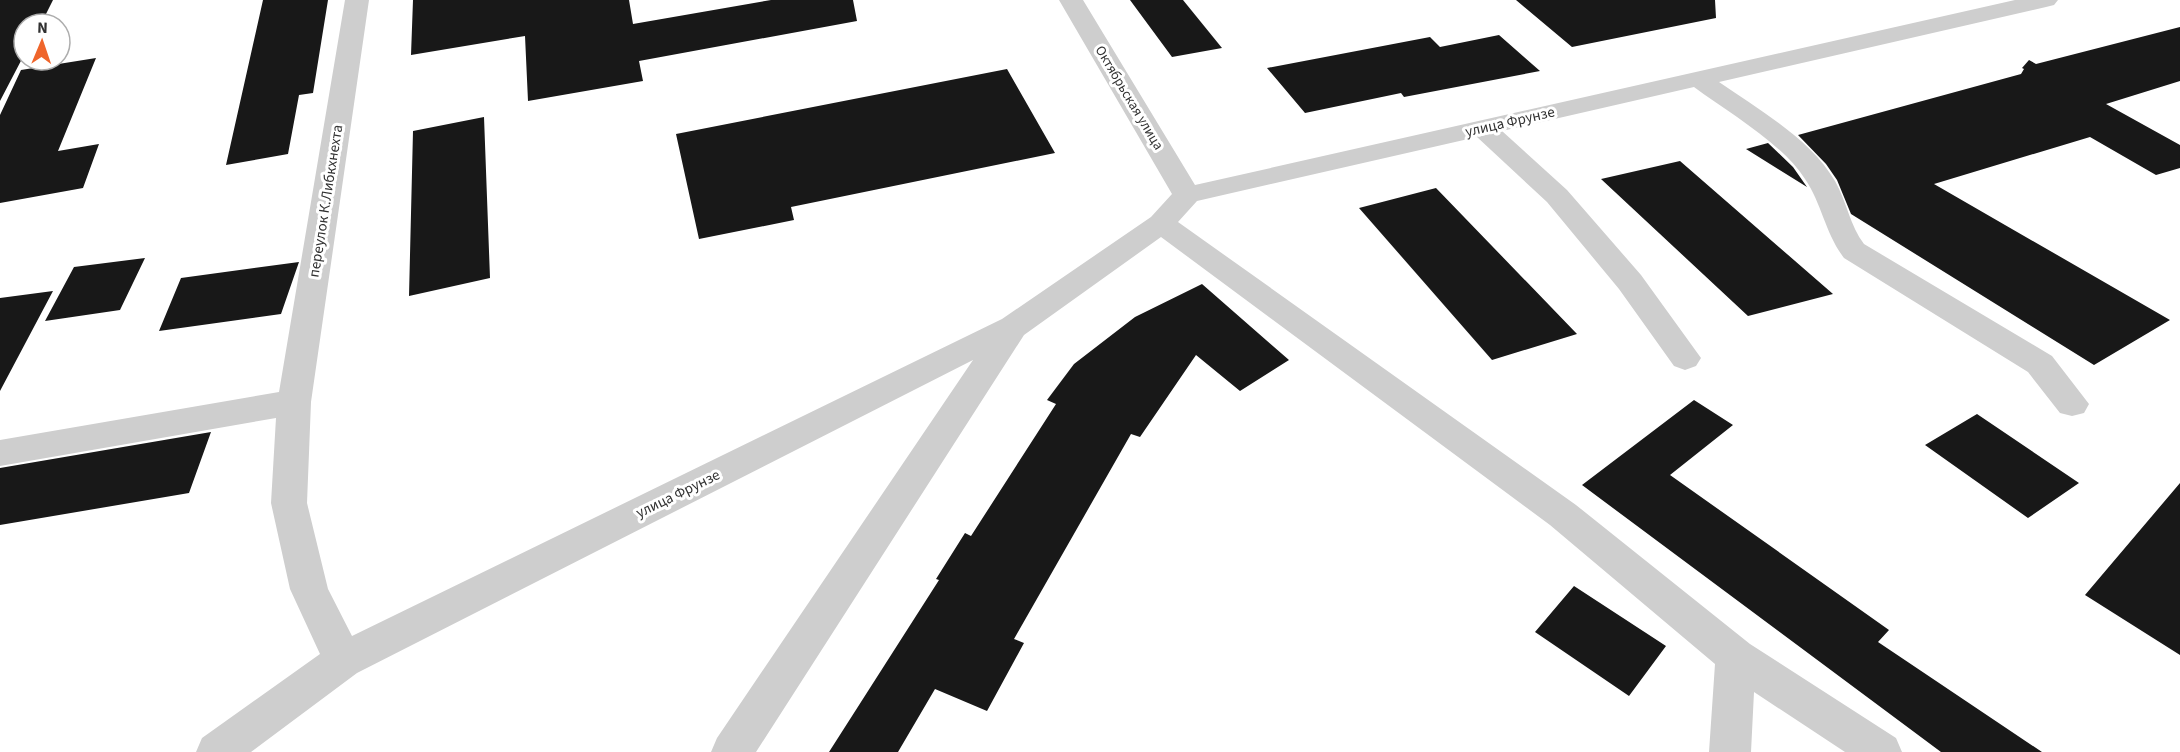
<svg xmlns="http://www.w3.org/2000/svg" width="2180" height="752" font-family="'Source Sans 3',sans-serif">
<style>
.building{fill:#181818}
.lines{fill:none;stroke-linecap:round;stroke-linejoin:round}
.minor{fill:#cecece;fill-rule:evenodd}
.labels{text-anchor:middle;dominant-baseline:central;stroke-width:6;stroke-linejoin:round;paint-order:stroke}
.far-street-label{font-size:14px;fill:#313131;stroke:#fff}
.street-label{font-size:15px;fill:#313131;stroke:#fff}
</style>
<rect width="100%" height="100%" fill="#fff"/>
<path class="building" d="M0 0H53L41 24H24V55L0 101Z
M263 0H328L313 93 299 95 288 154 226 165Z
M413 0H629L633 24 771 0H853L857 21 639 61 643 81 528 101 525 36 411 55Z
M1130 0H1183L1222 48 1172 57Z
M1516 0H1715L1716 18 1572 47Z
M2180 27V81L2106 104 2180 145V168L2156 175 2090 137 1934 184 2170 320 2094 365 1851 214 1837 180 1826 164 1798 135 2021 74 2024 69 2022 68 2029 60 2036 64Z
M1499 35 1540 71 1404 97 1401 93 1305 113 1267 68 1430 37 1440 47Z
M96 58 58 151 99 144 83 188 0 203V115L21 70Z
M1007 69 1055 153 791 207 794 220 699 239 676 134Z
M484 117 490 278 409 296 413 131Z
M1768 143 1793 167 1807 187 1746 149Z
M1680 161 1833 294 1748 316 1601 179Z
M1436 188 1577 334 1492 360 1359 208Z
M145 258 120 310 45 321 74 267Z
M299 262 281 314 159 331 181 278Z
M1202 284 1289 360 1240 391 1196 355 1140 437 1131 434 1014 639 1024 643 987 711 935 689 898 752H829L939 580 936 579 965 533 971 536 1056 404 1047 400 1074 364 1135 317Z
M53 291 0 391V298Z
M1694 400 1733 425 1670 475 1889 630 1878 642 2042 752H1941L1582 485Z
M1977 414 2079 483 2028 518 1925 445Z
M211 432 189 493 0 525V468Z
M2180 483V655L2085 595Z
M1574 586 1666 646 1629 696 1535 632Z"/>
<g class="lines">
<path class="minor" d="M345 0H369L311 402 307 503 328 589 352 636 1002 319 1151 217 1172 194 1059 0H1083L1195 185 2015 0H2058L2054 5 2046 7 1719 82C1759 110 1810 138 1835 181 1847 202 1850 226 1864 244L2052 356 2089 404 2084 413 2072 416 2060 413 2028 372 1844 258C1825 233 1822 204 1805 179 1782 143 1729 113 1694 87L1502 131 1567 190 1641 275 1701 358 1696 366 1685 370 1674 366 1619 289 1547 202 1477 137 1197 201 1178 222 1576 505 1750 644 1896 738 1902 752H1845L1754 692 1751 752H1709L1715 664 1550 525 1161 237 1024 335 756 752H711L717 738 973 360 357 673 251 752H196L202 738 320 654 290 589 271 503 276 418 0 466V440L279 392Z"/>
</g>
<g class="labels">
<g class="far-street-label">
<text transform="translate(1129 98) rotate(59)">Октябрьская улица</text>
</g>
<g class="street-label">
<text transform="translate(1510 122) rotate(-13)">улица Фрунзе</text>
<text transform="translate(326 201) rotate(-81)">переулок К.Либкхнехта</text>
<text transform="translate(678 494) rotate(-26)">улица Фрунзе</text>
</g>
</g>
<g transform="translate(42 42) rotate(2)"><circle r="28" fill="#ffffff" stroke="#adadad" stroke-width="1.5"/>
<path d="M0-4.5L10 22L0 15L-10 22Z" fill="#ef652b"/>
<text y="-9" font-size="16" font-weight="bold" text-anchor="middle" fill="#313131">N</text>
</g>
</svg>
